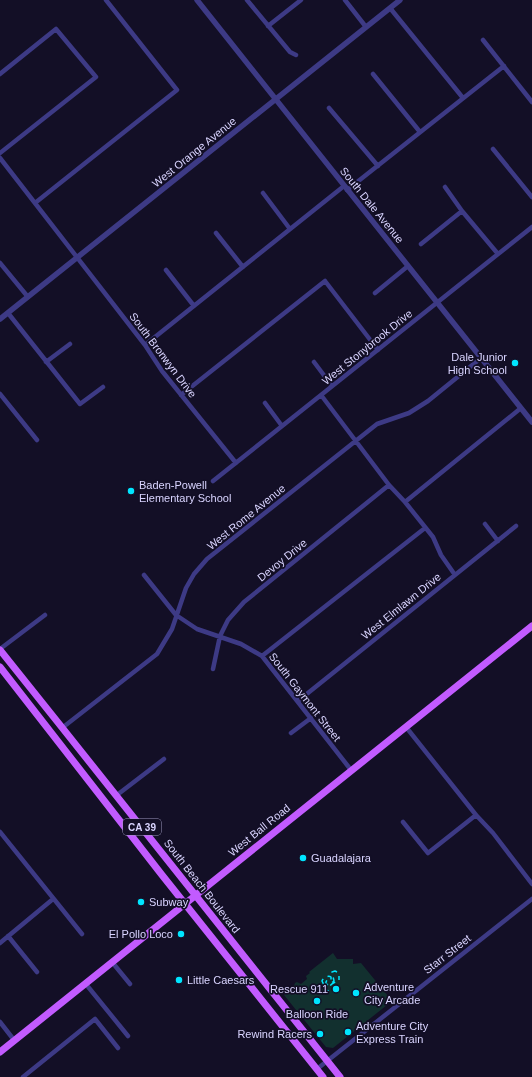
<svg xmlns="http://www.w3.org/2000/svg" width="532" height="1077" font-family="Helvetica,sans-serif">
<style>
.green{fill:#12302f}
.lines{fill:none;stroke-linecap:round;stroke-linejoin:round}
.minor{stroke:#3d3a85;stroke-width:4.5}
.tertiary{stroke:#3d3a85;stroke-width:5.5}
.primary{stroke:#c25bff;stroke-width:7}
.rail{stroke:#00e5ff;stroke-width:1.5;stroke-dasharray:6 5;stroke-linecap:butt}
.poi-dot{fill:#00e5ff;stroke:#130f26;stroke-width:1.5}
.labels{text-anchor:middle;dominant-baseline:central;stroke-width:3.5;stroke-linejoin:round;paint-order:stroke}
.shield{fill:#130f26;stroke:#9e99be;stroke-width:1}
.shield-label{font-size:10px;font-weight:bold;fill:#d9d4ff}
.street-label{font-size:11px;fill:#d9d4ff;stroke:#130f26}
.poi-label{font-size:11px;fill:#d9d4ff;stroke:#130f26;text-anchor:start}
</style>
<rect width="100%" height="100%" fill="#130f26"/>
<path class="green" d="M333 953 337 959H353V964L361 963 392 1001 333 1048 326 1047 284 995 285 994 281 991 283 990 288 991 291 995 295 991 293 988 295 983 297 982 301 984 307 979 306 976 310 973 309 972Z"/>
<g class="lines">
<path class="minor" d="M247 0 290 52 296 55
M345 0 366 27
M390 8 463 98
M268 26 301 0
M483 40 532 102
M0 74 56 29 96 77 0 153
M373 74 420 132
M329 108 378 166
M493 149 532 197
M0 158 145 345 162 371 236 463
M445 187 462 211 498 254
M347 190 504 66
M263 193 290 229
M35 203 177 90 106 0
M216 233 243 267
M421 244 462 211
M0 263 28 297
M166 270 194 306
M375 293 408 266
M8 313 80 404 103 387
M145 345 344 186
M46 362 70 344
M314 362 332 386
M0 394 37 440
M181 395 325 281 378 350
M321 395 389 485 405 502 433 537 441 555 455 575
M265 403 282 426
M213 481 532 227
M405 502 521 408
M485 524 498 541
M144 575 176 615 197 629 241 644 262 656 351 770
M0 649 45 615
M262 656 425 528
M213 669 220 636 228 620 244 602 389 485
M298 701 516 526
M406 727 476 815 493 833 532 884
M62 728 157 654 172 629 186 588 194 574 207 559 377 424 409 413 428 401 481 358
M291 733 311 718
M117 795 164 759
M403 822 428 853 476 815
M0 832 82 934
M8 936 37 972
M0 943 53 899
M112 962 130 984
M85 983 128 1036
M0 1022 14 1040
M317 1069 532 899
M23 1077 95 1019 118 1048"/>
<path class="tertiary" d="M197 0 532 422
M0 319 400 0"/>
<path class="primary" d="M0 650C114 792 227 935 340 1077
M0 667 162 875 323 1077
M0 1052 532 626"/>
<path class="rail" d="M337 972 335 971 332 972 334 981 329 985 326 984V982L327 980H331V977C328 975 323 978 322 981L324 985 325 991H328C328 985 334 982 339 981V976"/>
</g>
<g class="poi-dot">
<circle cx="515" cy="363" r="4"/>
<circle cx="131" cy="491" r="4"/>
<circle cx="303" cy="858" r="4"/>
<circle cx="141" cy="902" r="4"/>
<circle cx="181" cy="934" r="4"/>
<circle cx="179" cy="980" r="4"/>
<circle cx="336" cy="989" r="4"/>
<circle cx="356" cy="993" r="4"/>
<circle cx="317" cy="1001" r="4"/>
<circle cx="348" cy="1032" r="4"/>
<circle cx="320" cy="1034" r="4"/>
</g>
<g class="labels">
<rect class="shield" x="123" y="819" width="38" height="16" rx="3"/>
<g class="shield-label">
<text x="142" y="827">CA 39</text>
</g>
<g class="street-label">
<text transform="translate(194 152) rotate(-39)">West Orange Avenue</text>
<text transform="translate(372 205) rotate(51)">South Dale Avenue</text>
<text transform="translate(367 347) rotate(-39)">West Stonybrook Drive</text>
<text transform="translate(163 355) rotate(53)">South Bronwyn Drive</text>
<text transform="translate(246 517) rotate(-39)">West Rome Avenue</text>
<text transform="translate(282 560) rotate(-39)">Devoy Drive</text>
<text transform="translate(401 606) rotate(-39)">West Elmlawn Drive</text>
<text transform="translate(305 697) rotate(52)">South Gaymont Street</text>
<text transform="translate(259 830) rotate(-39)">West Ball Road</text>
<text transform="translate(202 886) rotate(52)">South Beach Boulevard</text>
<text transform="translate(447 954) rotate(-38)">Starr Street</text>
</g>
<g class="poi-label">
<text x="507" y="357" text-anchor="end">Dale Junior<tspan x="507" dy="13">High School</tspan></text>
<text x="139" y="485">Baden-Powell<tspan x="139" dy="13">Elementary School</tspan></text>
<text x="311" y="858">Guadalajara</text>
<text x="149" y="902">Subway</text>
<text x="173" y="934" text-anchor="end">El Pollo Loco</text>
<text x="187" y="980">Little Caesars</text>
<text x="364" y="987">Adventure<tspan x="364" dy="13">City Arcade</tspan></text>
<text x="328" y="989" text-anchor="end">Rescue 911</text>
<text x="317" y="1014" text-anchor="middle">Balloon Ride</text>
<text x="356" y="1026">Adventure City<tspan x="356" dy="13">Express Train</tspan></text>
<text x="312" y="1034" text-anchor="end">Rewind Racers</text>
</g>
</g>
</svg>
